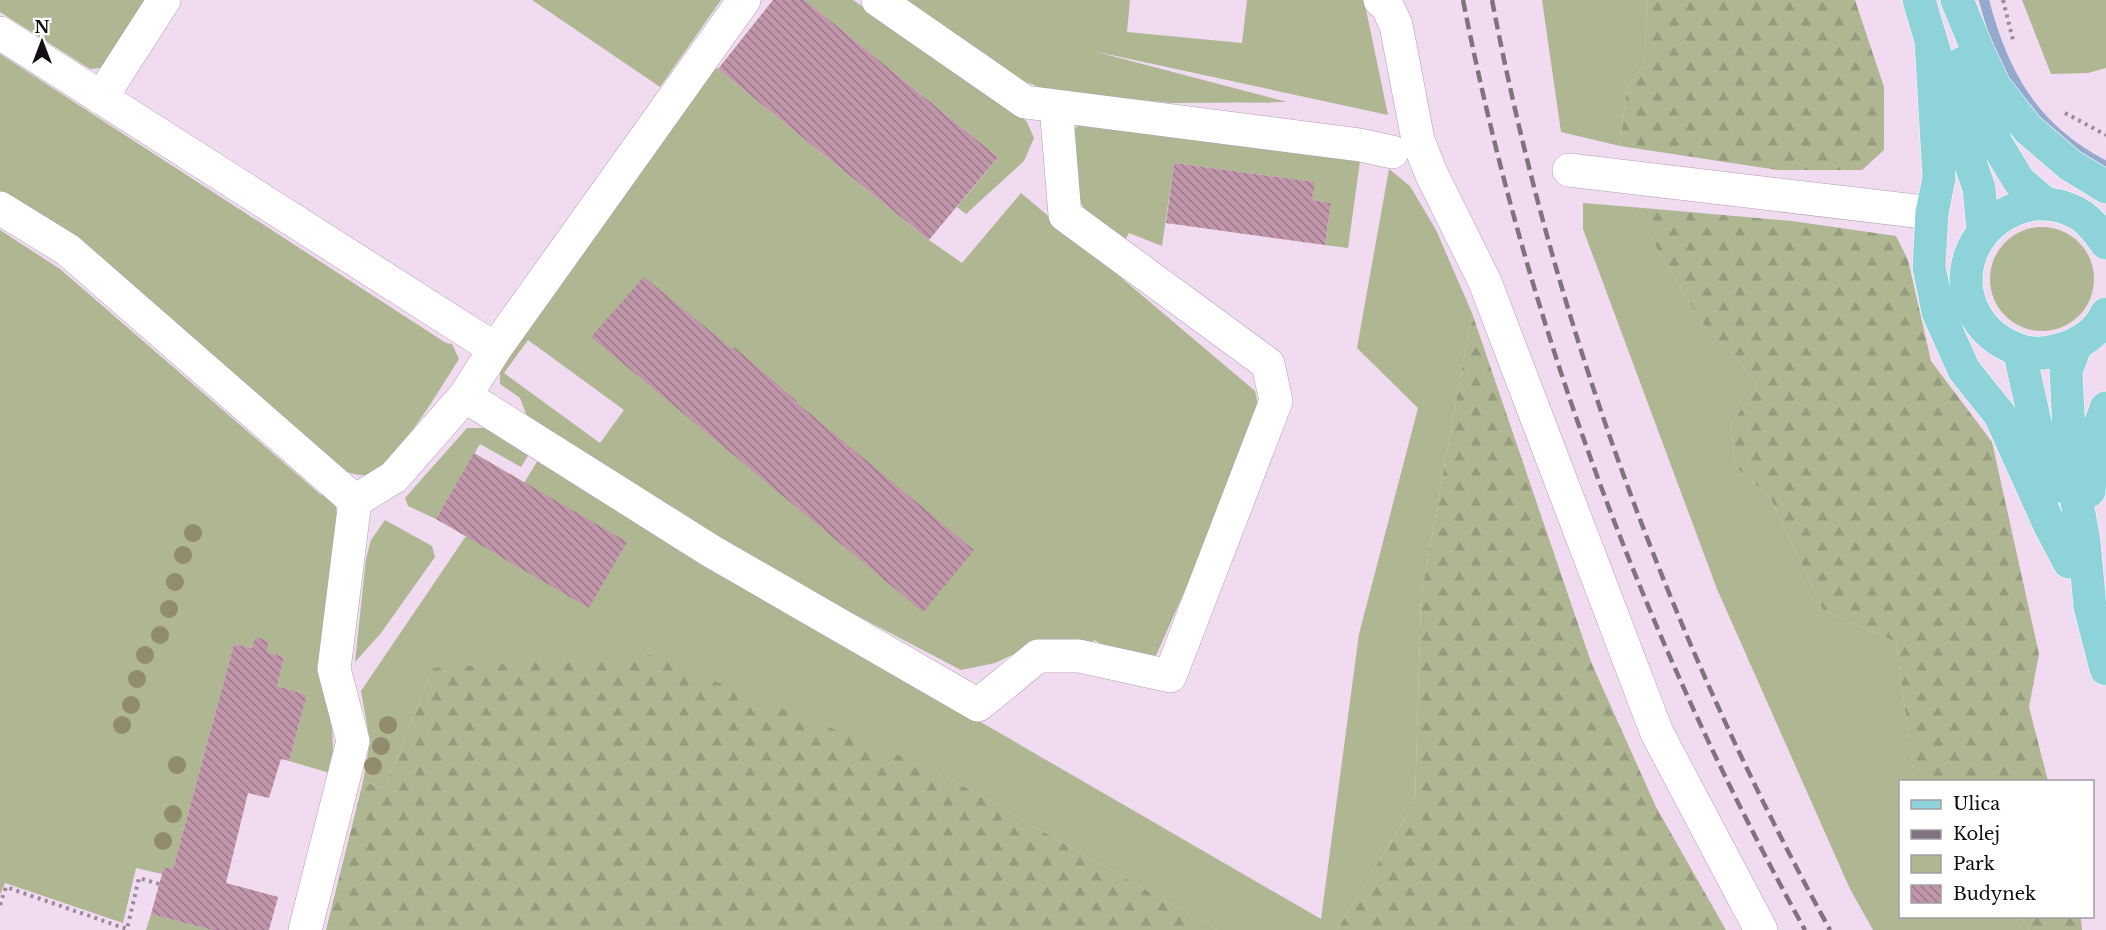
<svg xmlns="http://www.w3.org/2000/svg" width="2106" height="930" font-family="'Libre Baskerville',serif">
<style>
.green{fill:#aeb692;fill-rule:evenodd}
.forest{fill:url(#forest-firs)}
.lines{fill:none;stroke-linecap:round;stroke-linejoin:round}
.stream{stroke:#95a8ce;stroke-width:10}
.building{fill:url(#building-back-hatch)}
.minor-casing{stroke:#b39fb4;stroke-width:34}
.major-casing{stroke:#fff;stroke-width:34}
.path{stroke:#998999;stroke-width:4;stroke-dasharray:3 4.5;stroke-linecap:butt}
.minor{stroke:#fff;stroke-width:33}
.major{stroke:#8ed3d9;stroke-width:33}
.rail{stroke:#807280;stroke-width:4.5;stroke-dasharray:12 6;stroke-linecap:butt}
.tree{fill:#908c6d}
</style>
<defs>
<pattern id="forest-firs" width="22" height="20" patternUnits="userSpaceOnUse" patternTransform="scale(1.5)"><rect width="22" height="20" fill="#aeb692"/><path d="M5 1l3.5 6h-7zM16 11l3.5 6h-7z" fill="#959b7d"/></pattern>
<pattern id="building-back-hatch" width="6" height="6" patternUnits="userSpaceOnUse" patternTransform="scale(1.5)"><rect width="6" height="6" fill="#c195aa"/><path d="M-1 5l2 2M0 0l6 6M5-1l2 2" fill="none" stroke="#9c7889"/></pattern>
</defs>
<rect width="100%" height="100%" fill="#f1dbf1"/>
<path class="green" d="M0 0H145L102 68 90 69 0 12Z
M532 0H721L660 87Z
M805 0H853L1016 110 1027 122 1034 138 1024 161 966 214 957 207 998 157Z
M903 0H1130L1127 32 1242 43 1247 0H1364L1388 115 1093 51 1287 102 1171 103 1050 91 1026 82 962 43Z
M1542 0H1648L1644 65 1627 87 1620 146 1561 132Z
M2022 0H2106V68L2088 73 2051 74Z
M0 54 446 343 452 344 459 359C443 384 397 462 372 473 363 477 355 475 345 471L0 192Z
M713 65 929 240 962 263 1021 193 1255 391 1261 419 1154 660 1142 665 1094 640 1089 648 1029 647 995 663 961 670 739 554 528 419 520 398 500 384V369ZM528 340 624 410 600 443 504 373Z
M1089 117 1361 154 1348 248 1325 245 1331 203 1312 200 1314 182 1174 163 1162 246 1129 233 1125 240 1088 214 1076 196 1064 137Z
M1389 169 1410 186 1436 230 1472 313 1421 597 1415 802 1337 930H1217L935 770 433 668 385 788 363 782 370 742 361 691 466 536 524 483 541 455 953 706 1321 919 1359 634 1418 408 1357 348Z
M1583 203 1632 207 1705 328 1735 356 1758 387 1731 423 1735 466 1770 497 1823 610 1896 642 1914 777 1921 781 1900 782V916L2020 917 2029 930H1873L1850 889 1717 589 1583 229Z
M1990 279a52 52 0 1 1 104 0a52 52 0 1 1-104 0Z
M0 230 60 269 321 495 326 489 335 501 337 514 332 725 333 750 330 773 289 761 307 695 277 686 284 657 267 652 269 641 255 638 252 648 234 644 173 869 164 867 162 874 136 868 123 923 5 883 0 895Z
M467 428H493L531 451 521 467 480 444 436 519 408 506 405 498Z
M385 520 432 546 435 557 381 633 355 662 366 559 371 540Z
M151 914 212 930H146Z"/>
<path class="forest" d="M1648 0H1855L1884 87V150L1862 170H1778L1620 146 1627 87 1644 65Z
M1632 207 1792 221 1896 236 1908 260 1931 361 1992 442 2039 654 2029 707 2048 781 1921 782 1914 778 1896 642 1823 610 1770 497 1735 466 1731 423 1758 387 1735 356 1705 328Z
M1472 313 1591 662 1656 807 1726 930H1337L1415 802 1421 597Z
M650 655 935 770 1217 930H326L363 782 385 788 433 668Z
M2020 917H2081L2082 930H2029Z"/>
<g class="lines">
<path class="stream" d="M1984 0C2003 75 2035 130 2106 166"/>
</g>
<path class="building" d="M773 0H805L998 157 929 240 718 69Z
M1174 163 1315 182 1312 200 1331 203 1325 245 1166 223Z
M644 277 732 349 734 347 797 401 796 402 974 550 923 612 591 337Z
M474 453 627 542 589 608 436 519Z
M255 637 269 641 267 652 284 657 277 686 307 695 289 761 281 759 269 798 248 793 226 883 278 897 269 930H212L151 914 164 867 173 869 234 644 252 648Z"/>
<g class="lines">
<defs>
<path id="minor" d="M878 0 1025 102 1360 145 1392 152
M1380 0 1387 6 1396 25 1418 140 1431 173 1485 282 1657 733 1761 930
M0 33 495 349 744 0
M101 98 164 0
M1569 170 1932 213
M0 208 68 250 355 501
M465 396 711 551 978 705 1038 656H1079L1170 676 1276 401 1268 364 1065 215 1056 106
M355 501 394 477 465 396 495 349
M305 930 353 741 334 669 355 501"/>
<path id="major" d="M1919 0 1952 111 1979 188 1983 231
M1957 0 1978 51 1995 87 2028 129 2070 165 2106 187
M1931 41 1939 178 1932 213 1929 267 1938 312 1964 370 2000 415 2049 524 2069 562
M1963 63 1996 143 2019 181 2046 204
M2106 243C2099 233 2092 223 2082 216 2022 177 1946 239 1971 306 1976 317 1983 328 1992 335 2006 346 2025 355 2043 353 2069 350 2095 338 2106 314
M2076 344 2066 372 2071 469 2084 541 2090 607 2106 669
M2019 350 2050 489
M2089 491 2094 442 2106 408"/>
</defs>
<use href="#minor" class="minor-casing"/>
<use href="#major" class="major-casing"/>
<path class="path" d="M2003 0 2013 40
M2065 113 2106 135
M0 905 6 887 127 929 139 878 159 884"/>
<use href="#minor" class="minor"/>
<use href="#major" class="major"/>
<path class="rail" d="M1463 0C1527 325 1645 641 1805 930
M1492 0C1554 324 1671 641 1830 930"/>
</g>
<g class="tree">
<circle cx="193" cy="533" r="9"/>
<circle cx="183" cy="555" r="9"/>
<circle cx="175" cy="582" r="9"/>
<circle cx="169" cy="609" r="9"/>
<circle cx="160" cy="635" r="9"/>
<circle cx="145" cy="655" r="9"/>
<circle cx="137" cy="679" r="9"/>
<circle cx="131" cy="705" r="9"/>
<circle cx="122" cy="725" r="9"/>
<circle cx="388" cy="725" r="9"/>
<circle cx="381" cy="746" r="9"/>
<circle cx="177" cy="765" r="9"/>
<circle cx="373" cy="766" r="9"/>
<circle cx="173" cy="814" r="9"/>
<circle cx="163" cy="841" r="9"/>
</g>
<rect x="1899" y="780" width="195" height="138" fill="#ffffff" stroke="#a19ea1" stroke-width="1.5"/>
<rect x="1911" y="800" width="30" height="9" fill="#8ed3d9" stroke="#a19ea1" stroke-width="1.5"/>
<text x="1953" y="810" font-size="18" fill="#130c13">Ulica</text>
<rect x="1911" y="830" width="30" height="9" fill="#807280" stroke="#a19ea1" stroke-width="1.5"/>
<text x="1953" y="840" font-size="18" fill="#130c13">Kolej</text>
<rect x="1911" y="855" width="30" height="18" fill="#aeb692" stroke="#a19ea1" stroke-width="1.5"/>
<text x="1953" y="870" font-size="18" fill="#130c13">Park</text>
<rect x="1911" y="885" width="30" height="18" fill="url(#building-back-hatch)" stroke="#a19ea1" stroke-width="1.5"/>
<text x="1953" y="900" font-size="18" fill="#130c13">Budynek</text>
<g transform="translate(42 42)" stroke="#ffffff" stroke-width="4.5" paint-order="stroke">
<path d="M0-4.5L10 22L0 15L-10 22Z" fill="#130c13"/>
<text y="-9" font-size="16" font-weight="bold" text-anchor="middle" fill="#130c13">N</text>
</g>
</svg>
